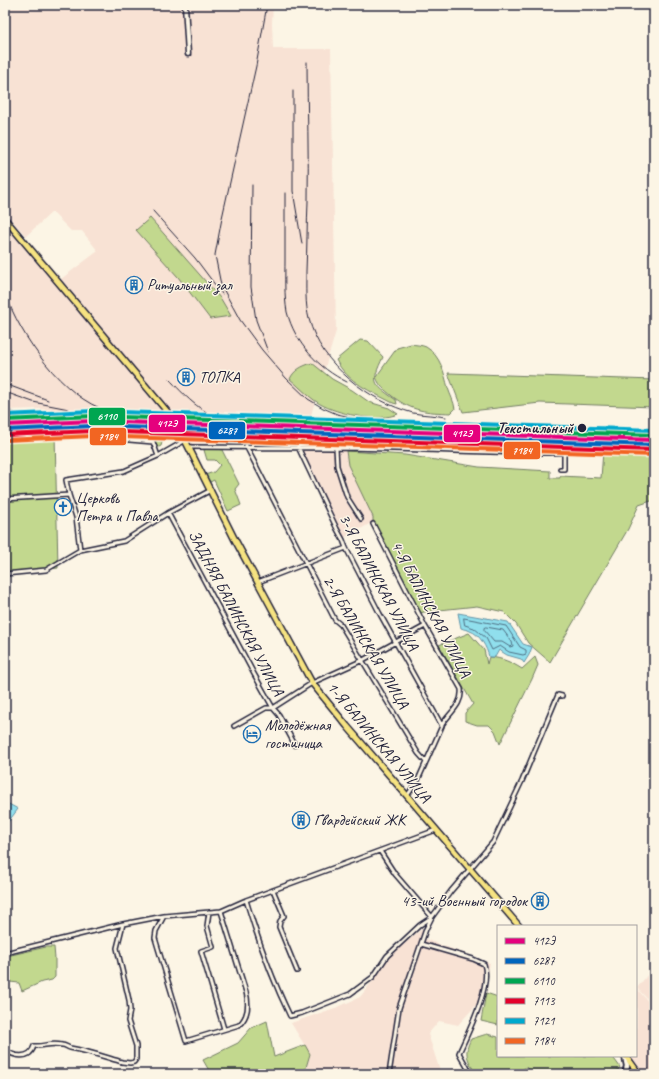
<svg xmlns="http://www.w3.org/2000/svg" width="659" height="1079" font-family="Caveat,sans-serif">
<style>
.built{fill:#f8e2d4}
.green{fill:#c2d88e;stroke:#727d64}
.water{fill:#90dfed;stroke:#6493a6}
.lines{fill:none;stroke-linecap:round;stroke-linejoin:round}
.shore{stroke:#4e6e82;stroke-width:1}
.minor-casing{stroke:#22223b;stroke-width:6}
.tertiary-casing{stroke:#22223b;stroke-width:7}
.secondary-casing{stroke:#22223b;stroke-width:8}
.primary-casing{stroke:#22223b;stroke-width:8}
.minor{stroke:#fcf5e5;stroke-width:3}
.tertiary{stroke:#fcf5e5;stroke-width:4}
.secondary{stroke:#fcf5e5;stroke-width:4.5}
.primary{stroke:#f6e381;stroke-width:5}
.rail{stroke:#22223b;stroke-width:1}
.rail-1-casing{stroke:#fcf5e5;stroke-width:7}
.rail-2-casing{stroke:#fcf5e5;stroke-width:7}
.rail-3-casing{stroke:#fcf5e5;stroke-width:7}
.rail-4-casing{stroke:#fcf5e5;stroke-width:7}
.rail-5-casing{stroke:#fcf5e5;stroke-width:7}
.rail-6-casing{stroke:#fcf5e5;stroke-width:7}
.rail-1{stroke:#e5007d;stroke-width:4}
.rail-2{stroke:#0065bd;stroke-width:4}
.rail-3{stroke:#00a651;stroke-width:4}
.rail-4{stroke:#e4002b;stroke-width:4}
.rail-5{stroke:#00a9ce;stroke-width:4}
.rail-6{stroke:#f26522;stroke-width:4}
.stop-dot{fill:#22223b;stroke:#fcf5e5;stroke-width:1.5}
.labels{text-anchor:middle;dominant-baseline:central;stroke-width:3;stroke-linejoin:round;paint-order:stroke}
.poi-label{font-size:16px;fill:#22223b;stroke:#fcf5e5;text-anchor:start}
.stop-label{font-size:16px;font-weight:bold;fill:#22223b;stroke:#fcf5e5;text-anchor:end}
.street-label{font-size:16px;fill:#22223b;stroke:#fcf5e5}
.line-badge{stroke:#fcf5e5;stroke-width:1.5}
.badge-label{font-size:11px;text-anchor:middle;font-weight:bold;fill:#fff}
</style>
<rect width="100%" height="100%" fill="#fcf5e5"/>
<filter id="ink" filterUnits="userSpaceOnUse"><feTurbulence type="fractalNoise" baseFrequency=".025" numOctaves="2"/><feDisplacementMap in="SourceGraphic" scale="8" xChannelSelector="R" yChannelSelector="G"/><feConvolveMatrix kernelMatrix="1 2 1 2 8 2 1 2 1" color-interpolation-filters="sRGB"/></filter>
<g filter="url(#ink)">
<path class="built" d="M5 5H273L272 23 273 49H331L336 331 302 445 189 444 177 419 61 279 98 251 82 231H71L52 212 26 236 5 213Z
M5 222 172 418H135L39 409 5 410Z
M300 448 334 449 346 451 348 465 374 517 373 522 344 538 337 527Z
M422 929 423 930 396 1013 387 1074H304L310 1054 291 1023 338 1007 360 997 375 978 388 957Z
M425 939 490 963 487 979 477 1004 458 1025 439 1021 428 1034 441 1074H391L402 1007Z
M654 967V1006L637 988Z
M637 989 654 1008V1074H643L630 1056H636Z"/>
<path class="green" d="M150 218 221 299 231 316 210 319 178 277 136 230Z
M360 340 368 341 383 357C371 383 372 383 396 400L397 404 393 403C372 392 347 382 336 360Z
M411 344C416 345 422 345 426 347 441 356 444 373 448 388 450 395 454 401 455 409L451 413C426 412 413 412 392 396 384 389 380 387 376 377L397 348Z
M312 363 332 379 352 390 369 402 389 408 398 414C378 422 343 415 324 406 311 400 301 388 290 379 294 370 302 366 312 363Z
M448 373 654 380V407L540 403 463 412Z
M91 424 106 425V432L100 431 84 439 81 430 83 425Z
M109 426 155 427 163 439 161 446 157 448 150 435 109 431Z
M227 427 236 430 299 437 298 443 193 439 199 428H215L220 431 226 430Z
M55 434 58 568 5 574V436Z
M209 448H221L239 484 235 489 241 505 228 511 214 480 210 482 205 475 214 472 220 465 215 460H207L204 450Z
M346 451 405 455 479 467 550 471V478H560V476L601 478 603 451 654 455V500L639 505 628 529 550 662 528 643 516 624 504 612 477 606 430 611 419 613 373 522V517L348 465Z
M469 633 484 650 487 664 489 657C502 658 511 662 522 669L535 657 538 665 532 679 500 744 495 731 489 725H477L465 721V713L473 704 439 645Z
M46 947H54L55 959V977L52 980 42 982 22 991 19 983 10 982 5 976 7 956Z
M486 993 498 997V1025L481 1021Z
M267 1021 274 1057 305 1045 310 1054 304 1074H211L203 1060 238 1043 251 1028Z
M487 1034 498 1037V1056H612L620 1067 615 1074H532L526 1067 516 1074H479L475 1073C468 1059 463 1054 471 1039Z"/>
<path class="water" d="M458 613 508 622 523 644 532 647 529 655 524 663 521 659 507 655 499 650 495 657H489C487 648 480 634 470 631 467 629 465 630 461 628Z
M5 802 18 809 8 822H5Z"/>
<g class="lines">
<path class="shore" d="M464 618 506 626 520 647 526 650V654L523 655 509 652 500 646 492 650 486 638 474 628 465 625Z
M486 627 503 630 512 642 513 646 510 647 502 642H494L484 630V628Z"/>
<defs>
<path id="minor" d="M106 438 153 442 158 456
M186 440 158 456 124 471 66 480 69 495 76 517 80 550 124 541 168 513 211 490
M246 446 335 620 341 625 418 753 426 762
M189 447 336 448 337 466 347 497 361 519
M298 447 337 529 343 540 346 548 380 614 442 726 418 780 407 796
M336 448C412 448 488 454 564 453V469H560
M5 499 69 495
M168 513 254 674 273 708 279 715 295 745
M373 524 425 626 461 689C463 705 449 713 442 725
M5 574 46 570 80 550
M258 582 346 548
M234 726 266 708H273L312 683 363 660 425 626
M273 890 284 916 280 921 279 927 297 971
M246 900C258 940 272 979 290 1016L302 1013 350 994 373 977 387 956 420 925 432 917 395 874 380 851
M209 912 207 926 213 947 201 951 224 1029
M164 916 156 931 155 938 186 1041 239 1025C249 1016 249 1004 246 992L221 911
M421 944 473 959 484 964C492 986 468 1033 459 1053L471 1074
M5 953 123 924 164 916 221 911 246 900 436 830
M5 1049C13 1057 30 1060 34 1046 44 1047 50 1042 62 1045 65 1045 67 1047 70 1048 88 1051 105 1057 122 1062L130 1063 134 1062 136 1059V1046L128 1021 130 1010 129 1000 117 948 123 924
M389 1074 399 1008 426 929 432 917 451 891 493 842 522 781 558 695 562 696"/>
<path id="tertiary" d="M185 5 188 54"/>
<path id="secondary" d="M625 1056 627 1066 625 1074"/>
<path id="primary" d="M5 219 176 422 234 538 312 683 347 726 519 926
M626 1056 639 1074"/>
</defs>
<use href="#minor" class="minor-casing"/>
<use href="#tertiary" class="tertiary-casing"/>
<use href="#secondary" class="secondary-casing"/>
<use href="#primary" class="primary-casing"/>
<use href="#minor" class="minor"/>
<use href="#tertiary" class="tertiary"/>
<use href="#secondary" class="secondary"/>
<use href="#primary" class="primary"/>
<path class="rail" d="M267 5 256 66 222 218 215 255 221 285 240 320 262 350 286 378 308 399 323 408 337 414 355 418
M307 62C307 108 309 155 308 201 307 225 307 248 306 271 306 287 305 304 309 319 321 365 369 401 413 413 423 415 435 415 446 417
M293 91V191L302 244
M252 185 251 287 256 320 268 352
M285 193C285 215 285 238 285 260 285 277 284 295 287 312 295 343 318 368 347 382
M153 211 195 258 222 294
M5 293C20 336 63 398 108 411 132 418 157 419 181 419 203 420 226 421 248 422
M169 379C184 394 200 414 223 418
M5 384 48 400
M5 392 33 402 69 409
M5 411 117 418"/>
<defs>
<path id="rail-1" d="M5 425 93 421 654 440"/>
<path id="rail-2" d="M5 430 93 426 654 445"/>
<path id="rail-3" d="M5 420 93 416 654 435"/>
<path id="rail-4" d="M5 435 93 431 654 450"/>
<path id="rail-5" d="M5 415 93 411 654 430"/>
<path id="rail-6" d="M6 440 93 436 654 455"/>
</defs>
<use href="#rail-1" class="rail-1-casing"/>
<use href="#rail-2" class="rail-2-casing"/>
<use href="#rail-3" class="rail-3-casing"/>
<use href="#rail-4" class="rail-4-casing"/>
<use href="#rail-5" class="rail-5-casing"/>
<use href="#rail-6" class="rail-6-casing"/>
<use href="#rail-1" class="rail-1"/>
<use href="#rail-2" class="rail-2"/>
<use href="#rail-3" class="rail-3"/>
<use href="#rail-4" class="rail-4"/>
<use href="#rail-5" class="rail-5"/>
<use href="#rail-6" class="rail-6"/>
</g>
</g>
<defs>
<symbol id="building-ring" viewBox="-11 -11 22 22"><circle r="9.5" fill="#fcf5e5" stroke="#1f6fb2" stroke-width="1.5"/><path d="M-4-6H4V6H1V3H-1V6H-4ZM-2.5-4.3h1.7v1.8h-1.7ZM.8-4.3h1.7v1.8H.8ZM-2.5-1h1.7V.8h-1.7ZM.8-1h1.7V.8H.8Z" fill="#1f6fb2"/></symbol>
<symbol id="church-ring" viewBox="-11 -11 22 22"><circle r="9.5" fill="#fcf5e5" stroke="#1f6fb2" stroke-width="1.5"/><path d="M-1.2-6h2.4v3.5h3.3v2.4h-3.3V6h-2.4V-.1h-3.3v-2.4h3.3Z" fill="#1f6fb2"/></symbol>
<symbol id="hotel-ring" viewBox="-11 -11 22 22"><circle r="9.5" fill="#fcf5e5" stroke="#1f6fb2" stroke-width="1.5"/><path d="M-6-4.5h1.5V1H6V5H4.5V3h-9V5H-6ZM-4 0a1.8 1.8 0 1 1 3.6 0ZM.5 0V-2.5h3Q6-2.5 6 0Z" fill="#1f6fb2"/></symbol>
</defs>
<g fill-rule="evenodd">
<use href="#building-ring" x="124" y="275" width="20" height="20"/>
<use href="#building-ring" x="176" y="367" width="20" height="20"/>
<use href="#church-ring" x="53" y="497" width="20" height="20"/>
<use href="#hotel-ring" x="242" y="724" width="20" height="20"/>
<use href="#building-ring" x="291" y="810" width="20" height="20"/>
<use href="#building-ring" x="530" y="891" width="20" height="20"/>
</g>
<circle class="stop-dot" cx="582" cy="428" r="5"/>
<g class="labels">
<g class="poi-label">
<text x="147" y="285">Ритуальный зал</text>
<text x="199" y="377">ТОПКА</text>
<text x="76" y="498">Церковь<tspan x="76" dy="18">Петра и Павла</tspan></text>
<text x="265" y="725">Молодёжная<tspan x="265" dy="18">гостиница</tspan></text>
<text x="314" y="820">Гвардейский ЖК</text>
<text x="527" y="901" text-anchor="end">43-ий Военный городок</text>
</g>
<g class="stop-label">
<text x="573" y="428">Текстильный</text>
</g>
<g class="street-label">
<text transform="translate(379 582) rotate(62)">3-Я БАЛИНСКАЯ УЛИЦА</text>
<text transform="translate(431 609) rotate(62)">4-Я БАЛИНСКАЯ УЛИЦА</text>
<text transform="translate(236 613) rotate(62)">ЗАДНЯЯ БАЛИНСКАЯ УЛИЦА</text>
<text transform="translate(366 642) rotate(59)">2-Я БАЛИНСКАЯ УЛИЦА</text>
<text transform="translate(379 742) rotate(50)">1-Я БАЛИНСКАЯ УЛИЦА</text>
</g>
</g>
<g class="line-badge">
<rect x="88" y="407" width="38" height="19" rx="4" fill="#00a651"/>
<rect x="148" y="414" width="38" height="19" rx="4" fill="#e5007d"/>
<rect x="208" y="421" width="38" height="19" rx="4" fill="#0065bd"/>
<rect x="443" y="424" width="38" height="19" rx="4" fill="#e5007d"/>
<rect x="89" y="427" width="38" height="19" rx="4" fill="#f26522"/>
<rect x="503" y="441" width="38" height="19" rx="4" fill="#f26522"/>
</g>
<g class="badge-label">
<text x="107" y="420">6110</text>
<text x="167" y="427">412Э</text>
<text x="227" y="434">6287</text>
<text x="462" y="437">412Э</text>
<text x="108" y="440">7184</text>
<text x="522" y="454">7184</text>
</g>
<rect width="659" height="1079" fill="none" stroke="#fcf5e5" stroke-width="20"/>
<rect x="10" y="10" width="639" height="1059" fill="none" stroke="#22223b" stroke-width="1.5" filter="url(#ink)"/>
<rect x="497" y="925" width="140" height="132" fill="#fcf5e5" stroke="#a5a1a1"/>
<rect x="505" y="938" width="20" height="6" fill="#e5007d" stroke="#a5a1a1"/>
<text x="533" y="945" font-size="12" fill="#22223b">412Э</text>
<rect x="505" y="958" width="20" height="6" fill="#0065bd" stroke="#a5a1a1"/>
<text x="533" y="965" font-size="12" fill="#22223b">6287</text>
<rect x="505" y="978" width="20" height="6" fill="#00a651" stroke="#a5a1a1"/>
<text x="533" y="985" font-size="12" fill="#22223b">6110</text>
<rect x="505" y="998" width="20" height="6" fill="#e4002b" stroke="#a5a1a1"/>
<text x="533" y="1005" font-size="12" fill="#22223b">7113</text>
<rect x="505" y="1018" width="20" height="6" fill="#00a9ce" stroke="#a5a1a1"/>
<text x="533" y="1025" font-size="12" fill="#22223b">7121</text>
<rect x="505" y="1038" width="20" height="6" fill="#f26522" stroke="#a5a1a1"/>
<text x="533" y="1045" font-size="12" fill="#22223b">7184</text>
</svg>
